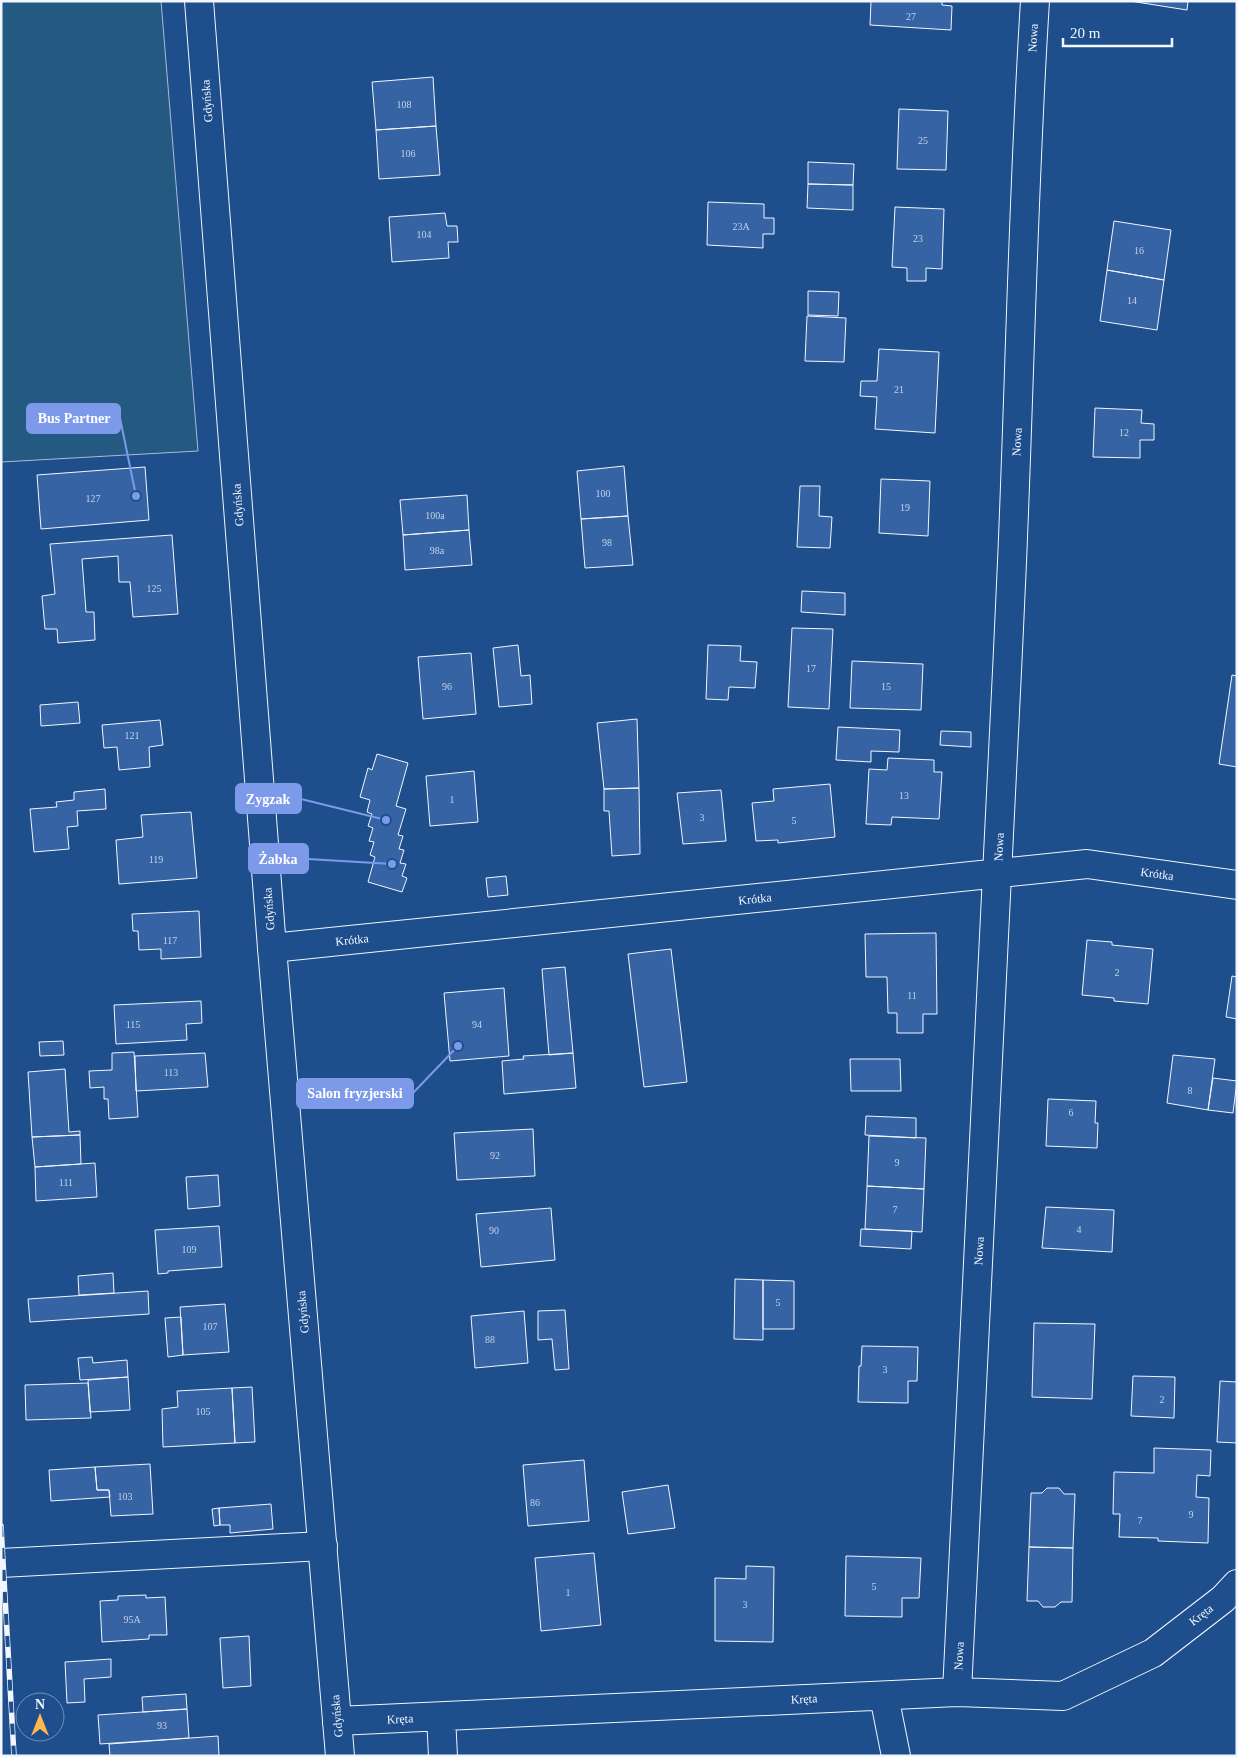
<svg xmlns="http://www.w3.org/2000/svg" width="1238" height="1757" font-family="Georgia,serif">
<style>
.green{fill:#245a82;stroke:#a8bbd7}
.building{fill:#3563a3;stroke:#f2f6ff}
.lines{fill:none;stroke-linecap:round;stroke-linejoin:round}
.minor-casing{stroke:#f2f6ff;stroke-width:30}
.major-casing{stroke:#f2f6ff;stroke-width:30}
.minor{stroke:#1f4e8c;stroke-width:28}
.major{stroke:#1f4e8c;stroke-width:28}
.rail-casing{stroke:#f2f6ff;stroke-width:5.5}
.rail{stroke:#1f4e8c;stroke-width:4;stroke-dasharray:11;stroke-linecap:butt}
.labels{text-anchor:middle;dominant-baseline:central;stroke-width:4;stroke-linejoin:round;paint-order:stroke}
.number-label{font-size:10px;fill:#c3d1e8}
.street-label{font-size:12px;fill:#f2f6ff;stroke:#1f4e8c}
.leader{fill:none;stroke:#7d9aea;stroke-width:2}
.callout-dot{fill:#7d9aea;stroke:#1f4e8c;stroke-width:2}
.callout{fill:#7d9aea;stroke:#7d9aea;stroke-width:2}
.callout-label{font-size:14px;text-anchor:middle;font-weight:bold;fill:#fff}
</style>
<rect width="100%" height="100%" fill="#1f4e8c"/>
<path class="green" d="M1 1H161L198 451 1 462Z"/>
<path class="building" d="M871 1H942V5L952 6 951 30 870 25Z
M1130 1H1188L1187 10Z
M433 77 436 126 376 130 372 82Z
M899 109 948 111 946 170 897 169Z
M436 126 440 175 379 179 376 130Z
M808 162 854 164 853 185 808 184Z
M808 184 853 185V210L807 208Z
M708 202 764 204V218H774V234H763V248L707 245Z
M895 207 944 209 942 269 926 268V281H907V268L892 267Z
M445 213 447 226H457L458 242H448L449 258 392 262 389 217Z
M1114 221 1171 230 1164 280 1107 270Z
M1107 270 1164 280 1157 330 1100 321Z
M808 291 839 292 838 316 808 315Z
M807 316 846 318 844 362 805 361Z
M879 349 939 352 935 433 875 429 877 397 860 396 861 381H877Z
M1095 408 1142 410 1141 423 1154 424V440H1140V458L1093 457Z
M624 466 628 516 581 519 577 471Z
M145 467 149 520 41 529 37 475Z
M881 479 930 481 928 536 879 533Z
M800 486H820L819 516 832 517 830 548 797 547Z
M467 495 469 530 403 535 400 500Z
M628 516 633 565 585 568 581 519Z
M469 530 472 565 405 570 403 535Z
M172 535 178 614 133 617 130 582H119L118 556 82 559 86 612H94L95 640 58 643 57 629H45L42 596 55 594 50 544Z
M802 591 845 593V615L801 612Z
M792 628 833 629 829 709 788 707Z
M518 645 521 676 530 675 532 704 499 707 493 648Z
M708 645 741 646 740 661 757 662 755 688 729 687 728 700 706 699Z
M471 653 476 714 423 719 418 657Z
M852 661 923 664 921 710 850 708Z
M1232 675 1237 676V767L1219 764Z
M78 702 80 723 41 726 40 705Z
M637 719 639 788 604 789 597 723Z
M160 720 163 745 149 747 150 767 119 770 117 747 104 748 102 725Z
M838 727 900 730 899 752 871 751V762L836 760Z
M941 731 971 732V747L940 745Z
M377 754 408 763 396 806 406 809 398 835 403 836 399 849 404 850 400 863 406 864 402 876 407 878 402 892 368 882 375 857 370 855 374 842 369 841 373 828 368 826 372 814 367 812 370 800 360 797 368 768 372 770Z
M888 758 934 760V772H942L939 819 892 817 891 825 866 824 869 769 887 770Z
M474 771 478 822 430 826 426 776Z
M830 784 835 837 778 843V840L756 841 752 803 774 801 773 789Z
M639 788 640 854 612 856 609 811H604V789Z
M105 789 106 809 77 811 78 826 67 827 69 849 34 852 30 809 57 807 56 802 74 800V792Z
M721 790 726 841 683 844 677 793Z
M191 812 197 878 119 884 116 840 143 837 141 815Z
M506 876 508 895 488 897 486 878Z
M199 911 201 957 161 959V949L139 950 138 931H133L132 914Z
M936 933 937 1014H923V1033H897V1013H888L887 977H866L865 934Z
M1087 940 1112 942V945L1153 949 1148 1004 1114 1001V998L1082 995Z
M671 949 687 1082 644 1087 628 954Z
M565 967 573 1053 549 1055 542 969Z
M1232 976 1237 977V1019L1226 1017Z
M504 988 509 1056 450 1061 444 993Z
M201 1001 202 1023 186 1024 187 1040 116 1044 114 1005Z
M63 1041 64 1055 40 1056 39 1042Z
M134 1052 138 1117 109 1119 108 1099H104V1087L90 1088 89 1071 112 1070V1053Z
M205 1053 208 1087 136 1091 135 1056Z
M573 1053 576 1088 504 1094 502 1061 524 1059 523 1056Z
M1173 1055 1215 1059 1208 1110 1167 1103Z
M850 1059H900L901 1091H851Z
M65 1069 69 1132 80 1131V1135L32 1137 28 1072Z
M1213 1078 1237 1081 1233 1113 1208 1110Z
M1048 1099 1096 1101 1095 1123H1098L1097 1148 1046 1146Z
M866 1116 916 1118V1138L865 1135Z
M533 1129 535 1176 457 1180 454 1133Z
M80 1135 81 1164 35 1167 32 1137Z
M869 1136 926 1138 924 1189 867 1186Z
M95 1163 97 1197 36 1201 35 1167Z
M218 1175 220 1206 188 1209 186 1177Z
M867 1186 924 1189 922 1232 865 1229Z
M1046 1207 1114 1210 1112 1252 1042 1248Z
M551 1208 555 1260 481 1267 476 1214Z
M219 1226 222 1267 168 1271V1273L158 1274 155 1230Z
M861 1229 912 1231 911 1249 860 1246Z
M113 1273 114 1293 79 1295 78 1276Z
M735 1279 763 1280V1340L734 1339Z
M763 1280 794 1281V1329H763Z
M148 1291 149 1314 30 1322 28 1299Z
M225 1304 229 1352 183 1355 180 1307Z
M565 1310 569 1369 555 1370 552 1339 538 1340V1311Z
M524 1311 528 1363 475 1368 471 1316Z
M181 1317 183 1355 168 1357 165 1318Z
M1034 1323 1095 1324 1092 1399 1032 1397Z
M862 1346 918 1347 917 1381H908V1403L858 1402 859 1366H861Z
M92 1357 93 1363 127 1360 128 1377 80 1380 78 1358Z
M1133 1376 1175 1377 1174 1418 1131 1416Z
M128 1377 130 1410 90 1412 88 1380Z
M1220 1381 1237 1382V1443L1217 1442Z
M88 1383 91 1418 26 1420 25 1385Z
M252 1387 255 1442 235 1443 232 1388Z
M232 1388 235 1443 163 1447 162 1409 178 1407 177 1391Z
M1154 1448 1211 1450 1210 1476 1197 1475 1196 1497 1209 1498 1208 1543 1158 1541V1538L1119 1537 1120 1514H1113L1114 1472 1154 1473Z
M584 1460 589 1521 528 1526 523 1465Z
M150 1464 153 1514 111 1516 109 1490H97L95 1467Z
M95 1467 97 1490H109L110 1497 51 1501 49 1470Z
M668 1485 675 1528 628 1534 622 1492Z
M1047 1488H1059L1064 1494H1075L1073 1548 1029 1547 1031 1493H1042Z
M271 1504 273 1529 230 1533V1525H220L219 1508Z
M219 1508 220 1525 214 1526 212 1509Z
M1029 1547 1073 1548 1072 1602H1061L1055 1607H1043L1038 1601H1027Z
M594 1553 601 1625 541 1631 535 1558Z
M846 1556 921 1558 919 1598H902V1617L845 1616Z
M746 1566 774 1567 773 1642 715 1641V1578L746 1579Z
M146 1595V1598L165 1597 167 1635H149V1639L102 1642 100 1601 118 1600V1596Z
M249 1636 251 1686 223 1688 220 1638Z
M111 1659V1677L84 1679 85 1702 67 1703 65 1662Z
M186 1694 187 1709 143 1712 142 1697Z
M187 1709 189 1738 100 1744 98 1715Z
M218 1736 219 1756H110L109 1744Z"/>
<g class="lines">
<defs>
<path id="minor" d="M272 948 1087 864 1237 885
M1 1563 323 1546
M957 1692C976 1316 995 939 1012 562 1020 375 1023 188 1035 1
M884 1696 896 1756
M441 1717 443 1756
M337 1721 957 1692 1063 1696 1153 1653 1223 1599 1237 1584"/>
<path id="major" d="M199 1 272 948 340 1756"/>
</defs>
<use href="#minor" class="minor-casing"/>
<use href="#major" class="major-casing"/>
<use href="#minor" class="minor"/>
<use href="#major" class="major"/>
<defs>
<path id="rail" d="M1 1526 14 1756"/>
</defs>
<use href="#rail" class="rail-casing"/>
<use href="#rail" class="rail"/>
</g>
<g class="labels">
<g class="number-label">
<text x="911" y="16">27</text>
<text x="404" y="104">108</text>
<text x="923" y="140">25</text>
<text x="408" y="153">106</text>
<text x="741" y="226">23A</text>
<text x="424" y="234">104</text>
<text x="918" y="238">23</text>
<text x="1139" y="250">16</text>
<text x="1132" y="300">14</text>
<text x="899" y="389">21</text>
<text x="1124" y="432">12</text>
<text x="603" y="493">100</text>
<text x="93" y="498">127</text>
<text x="905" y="507">19</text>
<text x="435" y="515">100a</text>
<text x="607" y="542">98</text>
<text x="437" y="550">98a</text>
<text x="154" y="588">125</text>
<text x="811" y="668">17</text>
<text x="447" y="686">96</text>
<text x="886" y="686">15</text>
<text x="132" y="735">121</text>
<text x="904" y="795">13</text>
<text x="452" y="799">1</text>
<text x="702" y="817">3</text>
<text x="794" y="820">5</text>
<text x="156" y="859">119</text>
<text x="170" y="940">117</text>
<text x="1117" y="972">2</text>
<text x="912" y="995">11</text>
<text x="133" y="1024">115</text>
<text x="477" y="1024">94</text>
<text x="171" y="1072">113</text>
<text x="1190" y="1090">8</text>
<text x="1071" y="1112">6</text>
<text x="495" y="1155">92</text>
<text x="897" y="1162">9</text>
<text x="66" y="1182">111</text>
<text x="895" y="1209">7</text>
<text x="1079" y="1229">4</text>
<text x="494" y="1230">90</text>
<text x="189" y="1249">109</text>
<text x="778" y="1302">5</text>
<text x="210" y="1326">107</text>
<text x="490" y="1339">88</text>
<text x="885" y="1369">3</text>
<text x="1162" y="1399">2</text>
<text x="203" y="1411">105</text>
<text x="125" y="1496">103</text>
<text x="535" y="1502">86</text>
<text x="1191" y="1514">9</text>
<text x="1140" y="1520">7</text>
<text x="874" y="1586">5</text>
<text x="568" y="1592">1</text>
<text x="745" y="1604">3</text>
<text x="132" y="1619">95A</text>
<text x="162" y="1725">93</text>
</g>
<g class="street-label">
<text transform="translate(1033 38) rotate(-87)">Nowa</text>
<text transform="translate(207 101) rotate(-94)">Gdyńska</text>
<text transform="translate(1017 442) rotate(-87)">Nowa</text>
<text transform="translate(238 505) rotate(-94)">Gdyńska</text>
<text transform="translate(999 847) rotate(-87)">Nowa</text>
<text transform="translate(1157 874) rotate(8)">Krótka</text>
<text transform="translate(755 899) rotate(-6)">Krótka</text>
<text transform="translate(269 909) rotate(-94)">Gdyńska</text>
<text transform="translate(352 940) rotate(-6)">Krótka</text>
<text transform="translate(979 1251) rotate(-87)">Nowa</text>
<text transform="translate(303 1312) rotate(-95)">Gdyńska</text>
<text transform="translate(1201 1615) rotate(-38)">Kręta</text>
<text transform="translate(959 1656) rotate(-87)">Nowa</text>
<text transform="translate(804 1699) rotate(-3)">Kręta</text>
<text transform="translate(337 1716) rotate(-95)">Gdyńska</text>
<text transform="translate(400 1719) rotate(-3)">Kręta</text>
</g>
</g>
<path class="leader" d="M136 496L120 418M386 820L301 799M392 864L308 859M458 1046L413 1093"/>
<g class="callout-dot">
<circle cx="136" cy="496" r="5"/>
<circle cx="386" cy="820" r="5"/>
<circle cx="392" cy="864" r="5"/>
<circle cx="458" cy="1046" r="5"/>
</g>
<g class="callout">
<rect x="27" y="404" width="93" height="29" rx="5"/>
<rect x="236" y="784" width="65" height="29" rx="5"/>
<rect x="249" y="844" width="59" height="29" rx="5"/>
<rect x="297" y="1079" width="116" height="29" rx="5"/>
</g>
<g class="callout-label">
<text x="74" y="423">Bus Partner</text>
<text x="268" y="804">Zygzak</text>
<text x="278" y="864">Żabka</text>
<text x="355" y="1098">Salon fryzjerski</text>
</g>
<rect width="1238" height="1757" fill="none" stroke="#f2f6ff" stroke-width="5"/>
<g transform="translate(40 1717)"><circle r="24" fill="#1f4e8c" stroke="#7391ba"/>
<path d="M0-4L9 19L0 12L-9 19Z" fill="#ffb74d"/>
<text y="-8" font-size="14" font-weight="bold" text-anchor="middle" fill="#f2f6ff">N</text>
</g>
<path d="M1063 38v8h109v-8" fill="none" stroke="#f2f6ff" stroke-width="2.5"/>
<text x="1070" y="38" font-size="15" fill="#f2f6ff" stroke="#1f4e8c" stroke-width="4" paint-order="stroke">20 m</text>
</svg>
